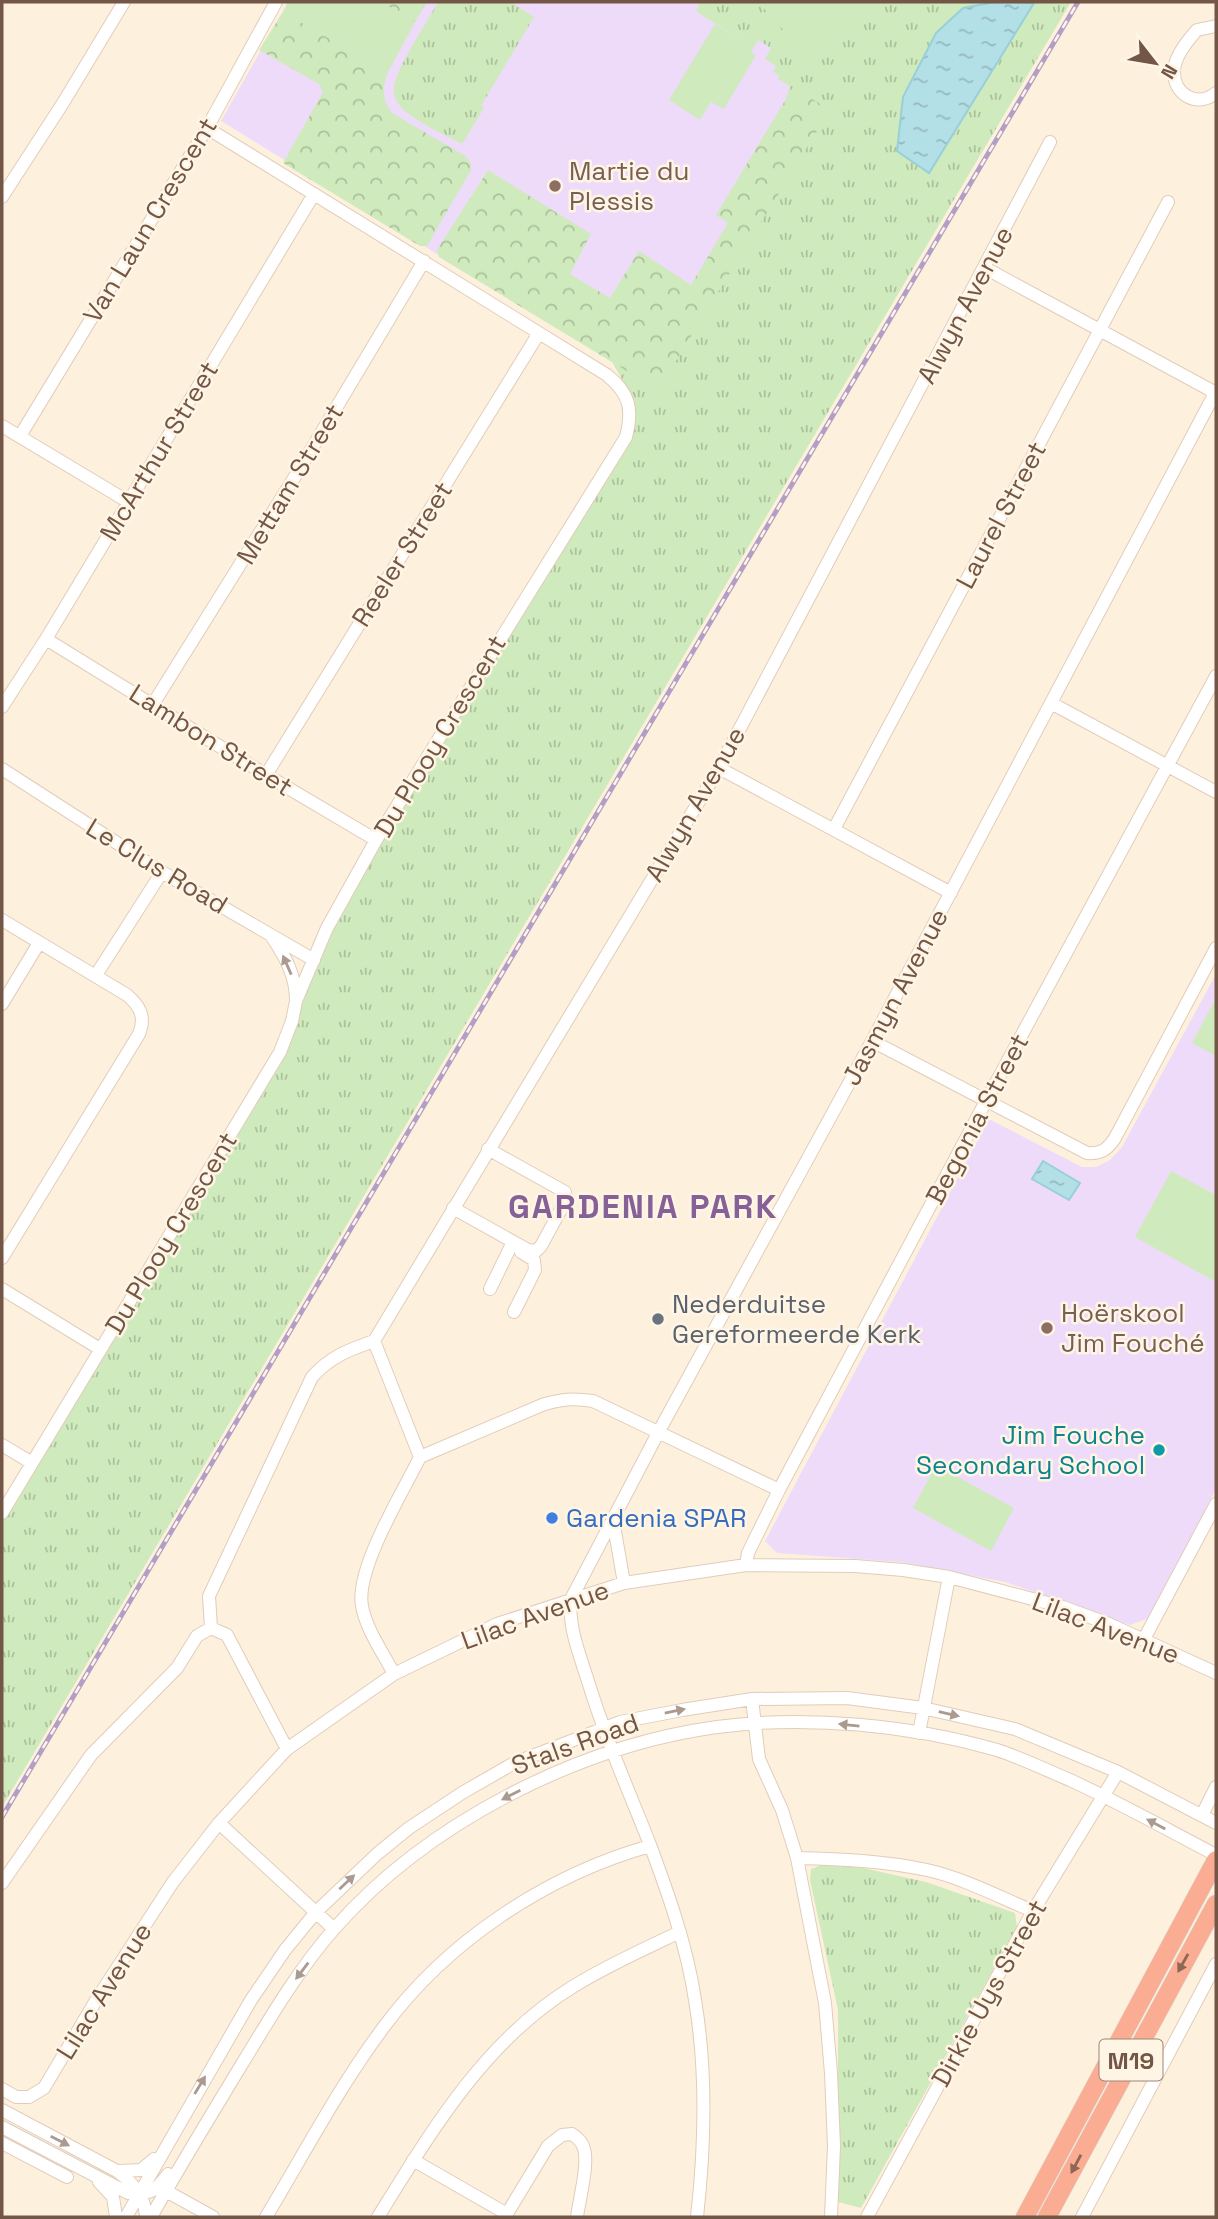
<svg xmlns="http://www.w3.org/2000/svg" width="1218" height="2219" font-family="'Space Grotesk',sans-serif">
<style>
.education{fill:#eedbf9}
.grass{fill:url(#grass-tufts)}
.park{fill:url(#park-crowns)}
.garden{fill:#cfeabd}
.water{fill:url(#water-ripples);stroke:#98cfd9;stroke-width:2}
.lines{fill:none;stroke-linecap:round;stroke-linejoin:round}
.minor-casing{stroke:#e1ccba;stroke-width:14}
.highway-casing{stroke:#ddd6d3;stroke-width:19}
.minor{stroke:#fff;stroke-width:12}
.highway{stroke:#faad92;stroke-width:18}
.rail-casing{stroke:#b39ec5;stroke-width:5}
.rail{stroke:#fff5e5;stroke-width:2.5;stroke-dasharray:8;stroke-linecap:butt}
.oneway{fill:#ab9a90}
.oneway2{fill:#8e6755}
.education-dot{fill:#8d6e63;stroke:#fff5e5;stroke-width:2.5}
.worship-dot{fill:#6b7280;stroke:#fff5e5;stroke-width:2.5}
.culture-dot{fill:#0f9aa8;stroke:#fff5e5;stroke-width:2.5}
.shop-dot{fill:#3f7fe0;stroke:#fff5e5;stroke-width:2.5}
.labels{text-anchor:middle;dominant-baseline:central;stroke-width:5;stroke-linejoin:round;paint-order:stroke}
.shield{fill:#fff5e5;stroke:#9d8676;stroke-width:2}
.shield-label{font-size:24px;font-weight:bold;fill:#735646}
.education-label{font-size:26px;fill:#785e54;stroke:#fff5e5;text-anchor:start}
.street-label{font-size:26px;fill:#735646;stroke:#fff5e5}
.worship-label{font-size:26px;fill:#5b616d;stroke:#fff5e5;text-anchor:start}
.culture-label{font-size:26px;fill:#0d838f;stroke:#fff5e5;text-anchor:end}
.shop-label{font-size:26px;fill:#366cbe;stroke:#fff5e5;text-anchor:start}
.district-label{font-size:33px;font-weight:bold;letter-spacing:2px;fill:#856197;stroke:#fff5e5}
</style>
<defs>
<pattern id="grass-tufts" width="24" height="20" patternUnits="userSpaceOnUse" patternTransform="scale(1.75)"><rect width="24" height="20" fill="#cfeabd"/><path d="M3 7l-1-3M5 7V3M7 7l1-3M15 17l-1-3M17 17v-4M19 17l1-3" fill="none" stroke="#acc09b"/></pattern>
<pattern id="park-crowns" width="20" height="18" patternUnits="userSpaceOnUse" patternTransform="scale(1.75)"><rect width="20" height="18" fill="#cfeabd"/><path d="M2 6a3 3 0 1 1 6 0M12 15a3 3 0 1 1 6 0" fill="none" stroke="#acc09b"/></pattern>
<pattern id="water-ripples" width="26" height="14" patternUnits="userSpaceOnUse" patternTransform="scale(1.75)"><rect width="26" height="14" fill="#b3dfe7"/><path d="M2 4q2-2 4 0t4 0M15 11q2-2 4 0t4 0" fill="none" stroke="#96b8bd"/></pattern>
</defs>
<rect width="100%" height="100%" fill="#fdf1de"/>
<path class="education" d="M288 2H898L658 390 221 121Z
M1216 974V1489L1149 1618 1130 1625 1005 1582 900 1562 777 1553 765 1541 989 1119 1082 1167H1096L1110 1160 1122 1147Z"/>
<path class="grass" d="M438 2H515L514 4 534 17 481 106 484 108 462 144C444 134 422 125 406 112 399 106 393 98 394 88 395 69 428 21 438 2Z
M700 2H1071L2 1807V1519L286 1052C302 1013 308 970 326 933L634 415 633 398 612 362 658 389 829 110 778 79 779 75 773 72 776 66 765 59 771 48 758 40 754 47 703 16 696 11Z
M822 1865 863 1868 926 1882 1015 1913 1017 1927 861 2208 838 2202V2010L810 1880 811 1869Z"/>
<path class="park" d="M381 2H427L415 22Z
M283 12 388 72C382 88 382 99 392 113L467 157 471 164V170L427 246H420L283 163 323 92 319 84 259 50Z
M790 85 830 110 658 390 439 257 437 250 488 170 591 234 570 274 610 298 639 251 691 285 728 223 716 215 786 99Z"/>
<path class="garden" d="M288 2H381L415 22 388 72 283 12Z
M758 2H868L807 56Z
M715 24 754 47 751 52 756 55 724 109 711 102 700 120 669 100Z
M1216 998V1056L1192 1043Z
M1171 1171 1216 1195V1282L1135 1237Z
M936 1465 1014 1508 991 1551 913 1508Z"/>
<path class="water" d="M995 2 1034 3 929 173 897 151 903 97 936 33 963 8Z
M1043 1161 1080 1183 1069 1200 1032 1179Z"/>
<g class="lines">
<defs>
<path id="minor" d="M1216 26 1197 30C1188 40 1175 56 1174 70 1173 95 1197 108 1216 93
M2 197 63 103 124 2
M985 268 1216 393
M2 426 127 501
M20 436 207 128 276 2
M46 639 266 775 376 840
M1051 703 1216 792
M153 704 299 470 424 261
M2 707 46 639 314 194
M719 768 951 893
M2 769 162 872 314 960
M266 775 539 333
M834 829 1168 202
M2 920 127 995C140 1006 146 1017 139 1034L2 1258
M272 937C285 956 296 976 296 1000
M96 975 162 872
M2 1004 39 943
M872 1041 1087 1153C1101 1154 1107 1150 1115 1138L1216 948
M453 1208 528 1250 536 1251 541 1246 566 1200 565 1192 488 1149
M2 1289 100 1349
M490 1289 511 1246
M514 1312 535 1270 534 1260 521 1252
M374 1341 719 768 1050 142
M374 1341 420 1457
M2 1445 32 1463
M2 1513 280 1052 292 1021 296 1001 327 928 376 840 626 437C633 409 630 394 607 375L207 128
M613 1520 624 1583
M746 1565 748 1553 779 1490 986 1101 1216 676
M211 1628 227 1635 287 1749
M1144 1639 1216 1504
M394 1674C383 1653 366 1629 362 1606 355 1569 403 1492 420 1457L542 1405C560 1399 574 1398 593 1401L779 1490
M752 1699 759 1759 782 1810 797 1858 825 2003 831 2073 834 2146 831 2217
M919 1733 949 1577
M1202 1815 1216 1787
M219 1823 334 1929
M797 1858C841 1859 884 1861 927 1870 963 1878 999 1897 1033 1911
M2 1883 91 1755 177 1668 197 1636 211 1628 209 1596 312 1377C330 1357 348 1350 374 1341
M2 2089 16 2097H29L44 2088 95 2002 173 1882 219 1823 287 1749 394 1674 497 1624 624 1583 746 1565 855 1566 903 1570 949 1577 1063 1607 1109 1624 1216 1673
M2 2110 117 2171C133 2183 145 2196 146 2217
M2 2127 128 2193C152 2193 153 2194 168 2174
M2 2143 67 2177
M413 2160 507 2214
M118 2171 141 2170 154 2159
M99 2182 113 2197 116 2217
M166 2191 213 2217
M126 2217 251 2000 285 1950 316 1912 377 1854 409 1828 462 1793 514 1763 602 1729 620 1722 682 1710 752 1699 847 1698 923 1708 1015 1729 1118 1772 1216 1823
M151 2217C180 2166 211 2115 242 2064 270 2018 298 1970 334 1929 427 1823 578 1746 717 1727 807 1715 910 1725 997 1750 1022 1758 1046 1770 1070 1780 1120 1803 1168 1830 1216 1855
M266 2217C304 2154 339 2087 383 2028 447 1941 547 1875 650 1846
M378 2217C432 2130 485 2040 574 1986 608 1965 644 1949 680 1932
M505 2217 548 2146 562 2135 572 2134C576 2137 581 2140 583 2146 590 2161 579 2200 577 2217
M697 2217C705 2146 707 2071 695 2000 687 1946 668 1893 649 1842 627 1787 604 1734 587 1678 578 1650 570 1631 570 1601L658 1433 872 1041 1216 391
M867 2217 1033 1911 1118 1772
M1082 2217 1216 1964"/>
<path id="highway" d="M1025 2217 1216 1860
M1047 2217 1216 1904"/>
</defs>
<use href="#minor" class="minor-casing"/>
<use href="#highway" class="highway-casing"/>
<use href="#minor" class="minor"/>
<use href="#highway" class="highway"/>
<defs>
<path id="rail" d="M2 1817 1078 2"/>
</defs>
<use href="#rail" class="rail-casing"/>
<use href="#rail" class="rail"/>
</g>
<defs><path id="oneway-solid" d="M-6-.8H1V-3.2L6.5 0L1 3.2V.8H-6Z" transform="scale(1.75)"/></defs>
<g class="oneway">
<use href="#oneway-solid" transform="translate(287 965) rotate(-114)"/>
<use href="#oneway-solid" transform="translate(675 1711) rotate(-12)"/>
<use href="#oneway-solid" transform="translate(949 1714) rotate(13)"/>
<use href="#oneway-solid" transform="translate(849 1725) rotate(-174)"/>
<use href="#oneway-solid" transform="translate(511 1795) rotate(153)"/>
<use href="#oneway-solid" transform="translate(1156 1824) rotate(-152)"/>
<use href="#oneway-solid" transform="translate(347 1882) rotate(-43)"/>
<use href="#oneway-solid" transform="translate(302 1971) rotate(127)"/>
<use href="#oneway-solid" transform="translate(200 2085) rotate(-59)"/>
<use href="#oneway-solid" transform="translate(60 2141) rotate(27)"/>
</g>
<g class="oneway2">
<use href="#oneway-solid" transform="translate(1183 1963) rotate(119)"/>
<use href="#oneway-solid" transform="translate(1076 2164) rotate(118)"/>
</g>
<g class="education-dot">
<circle cx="555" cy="186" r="7"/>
<circle cx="1047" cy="1328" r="7"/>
</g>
<circle class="worship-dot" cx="658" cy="1319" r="7"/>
<circle class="culture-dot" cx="1159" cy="1450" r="7"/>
<circle class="shop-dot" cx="552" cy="1518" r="7"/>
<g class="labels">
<rect class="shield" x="1099.5" y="2039.5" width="63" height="41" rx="5"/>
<g class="shield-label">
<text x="1131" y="2060">M19</text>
</g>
<g class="education-label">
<text x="569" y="171">Martie du<tspan x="569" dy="30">Plessis</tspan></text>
<text x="1061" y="1313">Hoërskool<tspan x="1061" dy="30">Jim Fouché</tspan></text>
</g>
<g class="street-label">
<text transform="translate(150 220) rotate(-59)">Van Laun Crescent</text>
<text transform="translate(965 305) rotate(-62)">Alwyn Avenue</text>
<text transform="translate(159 451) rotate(-59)">McArthur Street</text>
<text transform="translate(290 484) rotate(-59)">Mettam Street</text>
<text transform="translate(1001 515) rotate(-62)">Laurel Street</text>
<text transform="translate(402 554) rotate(-58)">Reeler Street</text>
<text transform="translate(440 736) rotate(-59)">Du Plooy Crescent</text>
<text transform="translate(211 740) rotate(32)">Lambon Street</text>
<text transform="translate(695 804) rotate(-60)">Alwyn Avenue</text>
<text transform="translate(157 866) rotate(31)">Le Clus Road</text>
<text transform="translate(895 997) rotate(-62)">Jasmyn Avenue</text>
<text transform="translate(977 1119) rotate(-62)">Begonia Street</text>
<text transform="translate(171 1233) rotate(-59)">Du Plooy Crescent</text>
<text transform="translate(535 1615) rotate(-20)">Lilac Avenue</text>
<text transform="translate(1106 1628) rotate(21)">Lilac Avenue</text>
<text transform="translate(575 1744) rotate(-20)">Stals Road</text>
<text transform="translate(104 1991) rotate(-58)">Lilac Avenue</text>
<text transform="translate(989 1993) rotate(-61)">Dirkie Uys Street</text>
</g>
<g class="worship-label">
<text x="672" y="1304">Nederduitse<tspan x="672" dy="30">Gereformeerde Kerk</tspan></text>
</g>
<g class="culture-label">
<text x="1145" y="1435">Jim Fouche<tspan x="1145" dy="30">Secondary School</tspan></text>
</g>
<g class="shop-label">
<text x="566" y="1518">Gardenia SPAR</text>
</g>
<g class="district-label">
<text x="643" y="1207">GARDENIA PARK</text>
</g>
</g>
<rect width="1218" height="2219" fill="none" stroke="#735646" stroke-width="7"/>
<g transform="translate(1155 63) rotate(121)" stroke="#fff5e5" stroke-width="5" paint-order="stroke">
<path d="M0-5L12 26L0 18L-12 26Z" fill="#735646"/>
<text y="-10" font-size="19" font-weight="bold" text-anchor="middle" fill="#735646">N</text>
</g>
</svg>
